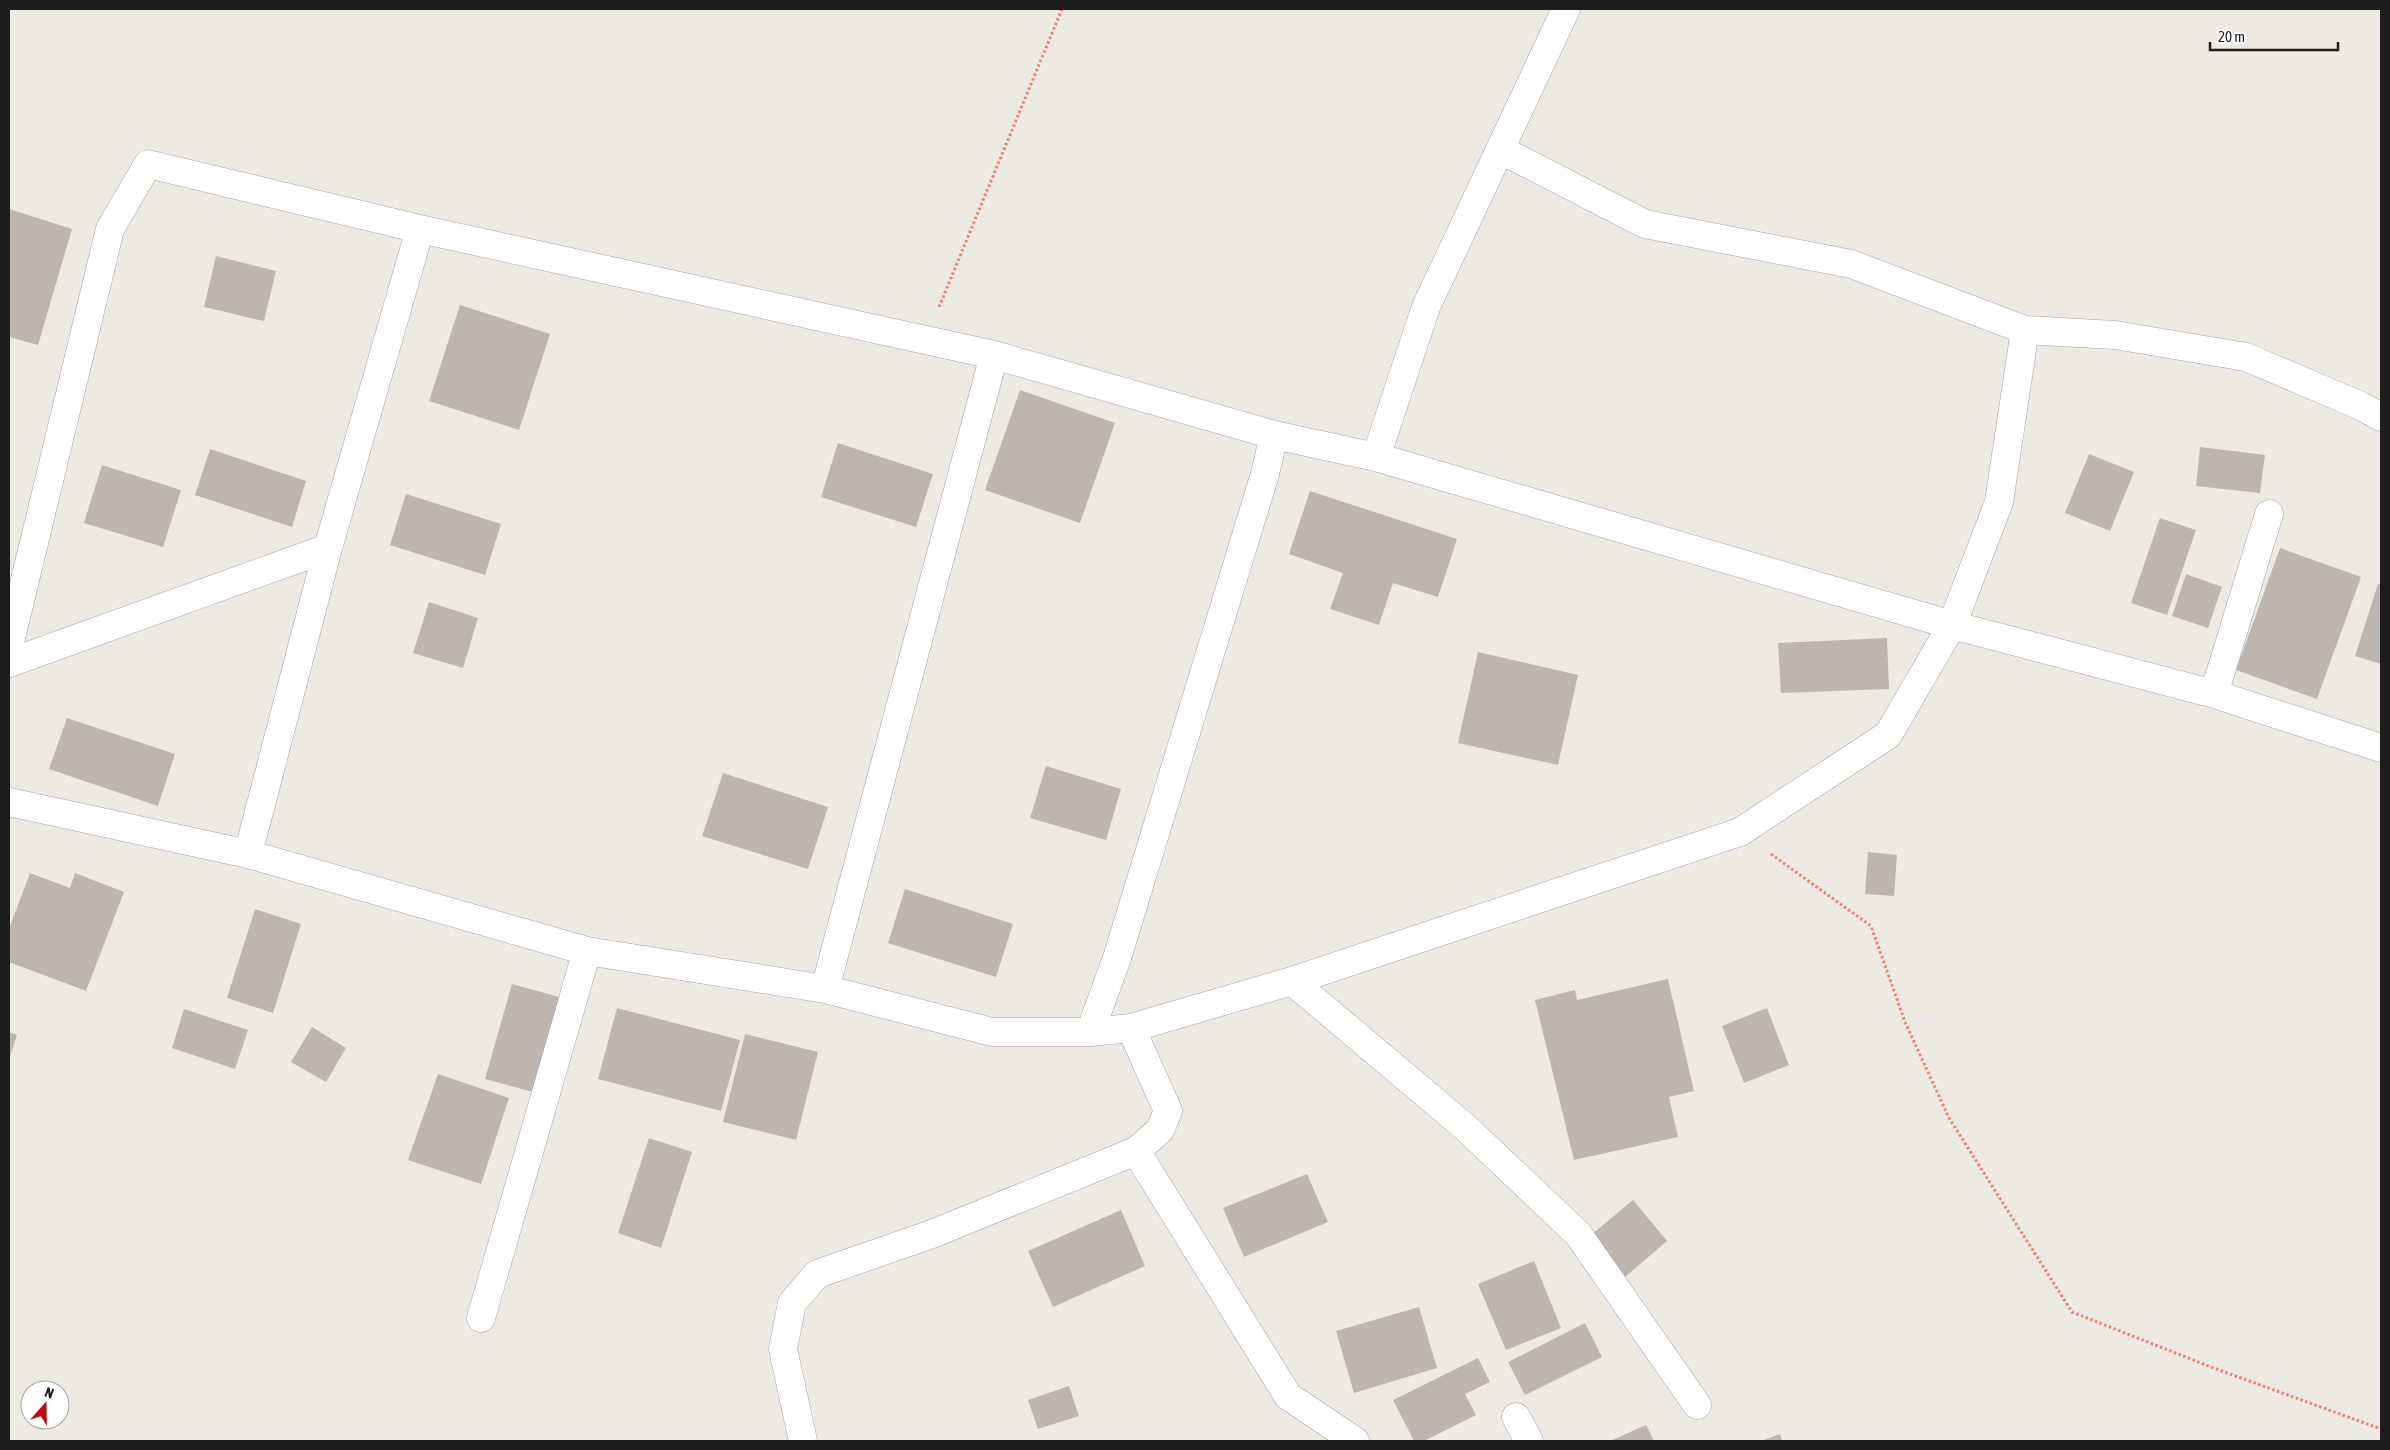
<svg xmlns="http://www.w3.org/2000/svg" width="2390" height="1450" font-family="'Asap Condensed',sans-serif">
<style>
.building{fill:#bdb6b0}
.lines{fill:none;stroke-linecap:round;stroke-linejoin:round}
.street-casing{stroke:#a4a4a4;stroke-width:29}
.path{stroke:#f17e70;stroke-width:3;stroke-dasharray:2.5 2.5;stroke-linecap:butt}
.street{stroke:#fff;stroke-width:28}
</style>
<rect width="100%" height="100%" fill="#edeae3"/>
<path class="building" d="M9 209 72 229 38 345 9 337Z
M216 256 276 271 264 321 204 307Z
M460 305 550 334 519 430 429 401Z
M1020 390 1115 423 1080 523 985 490Z
M838 443 933 474 916 527 821 497Z
M2200 447 2265 455 2260 493 2196 486Z
M210 449 306 481 292 527 195 495Z
M2089 454 2134 472 2110 531 2065 513Z
M102 465 181 490 163 547 84 523Z
M1310 491 1457 539 1438 597 1393 583 1379 625 1330 609 1343 573 1289 554Z
M406 494 501 524 485 575 390 545Z
M2160 518 2196 530 2167 615 2131 603Z
M2280 548 2361 577 2317 699 2236 670Z
M2186 574 2222 587 2208 628 2172 616Z
M2378 584 2381 585V664L2355 656Z
M429 602 478 618 463 668 413 653Z
M1887 638 1889 689 1781 693 1778 643Z
M1478 652 1578 675 1558 765 1458 743Z
M67 718 175 754 158 806 49 769Z
M1046 766 1121 789 1106 840 1030 818Z
M723 773 828 807 808 869 702 836Z
M1868 852 1897 855 1894 896 1865 894Z
M30 873 70 888 75 873 124 892 86 991 9 962V929Z
M905 889 1013 924 996 977 888 943Z
M255 909 301 924 273 1013 227 998Z
M1668 979 1694 1091 1669 1097 1678 1137 1574 1160 1535 1000 1575 990 1577 1000Z
M512 984 559 997 533 1092 485 1079Z
M617 1008 740 1040 721 1111 598 1079Z
M1767 1008 1789 1065 1744 1083 1722 1026Z
M184 1009 248 1030 235 1069 172 1048Z
M312 1027 346 1048 326 1082 291 1062Z
M9 1032 17 1035 9 1059Z
M745 1034 818 1052 796 1140 723 1122Z
M438 1074 509 1098 481 1184 408 1160Z
M649 1138 692 1152 661 1248 618 1233Z
M1307 1174 1328 1222 1244 1257 1223 1208Z
M1633 1200 1667 1241 1625 1277 1591 1235Z
M1121 1210 1145 1266 1053 1307 1028 1251Z
M1534 1261 1561 1328 1506 1350 1478 1284Z
M1419 1307 1437 1368 1354 1393 1336 1331Z
M1585 1323 1602 1357 1525 1395 1508 1362Z
M1478 1358 1490 1382 1465 1394 1476 1415 1424 1441H1414L1393 1400Z
M1069 1386 1079 1416 1038 1429 1028 1400Z
M1646 1425 1654 1441H1610Z
M1780 1434 1782 1441H1761Z"/>
<g class="lines">
<defs>
<path id="street" d="M1501 150 1645 224 1851 264 2025 330 2115 335 2246 357 2361 406 2381 417
M1376 457 1426 307 1566 9
M9 646 110 229 148 164 420 229 994 355 1274 435 1376 457 1952 625 2214 694 2381 748
M9 663 328 548
M2214 694 2269 514
M9 802 248 854 587 951 825 989 992 1032H1090L1131 1028 1292 981 1740 832 1888 735 1952 625 1999 502 2025 330
M248 854 328 548 420 229
M1292 981 1465 1127 1578 1234 1697 1405
M825 989 994 355
M1090 1032 1117 958 1265 474 1274 435
M1136 1151 1288 1396 1355 1441
M481 1318 587 951
M1516 1417 1529 1441
M803 1441 783 1349 792 1303 817 1274 932 1234 1136 1151 1160 1130 1168 1111 1131 1028"/>
</defs>
<use href="#street" class="street-casing"/>
<path class="path" d="M939 307 1062 9
M1771 854 1871 926 1905 1022 1949 1118 2072 1312 2211 1367 2381 1429"/>
<use href="#street" class="street"/>
</g>
<rect width="2390" height="1450" fill="none" stroke="#1d1d1d" stroke-width="20"/>
<g transform="translate(45 1405) rotate(20)"><circle r="24" fill="#ffffff" stroke="#a5a5a5"/>
<path d="M0-4L9 19L0 12L-9 19Z" fill="#bd0c0c"/>
<text y="-8" font-size="14" font-weight="bold" text-anchor="middle" fill="#1d1d1d">N</text>
</g>
<path d="M2210 42v8h128v-8" fill="none" stroke="#1d1d1d" stroke-width="2.5"/>
<text x="2218" y="42" font-size="15" fill="#1d1d1d" stroke="#ffffff" stroke-width="4" paint-order="stroke">20 m</text>
</svg>
